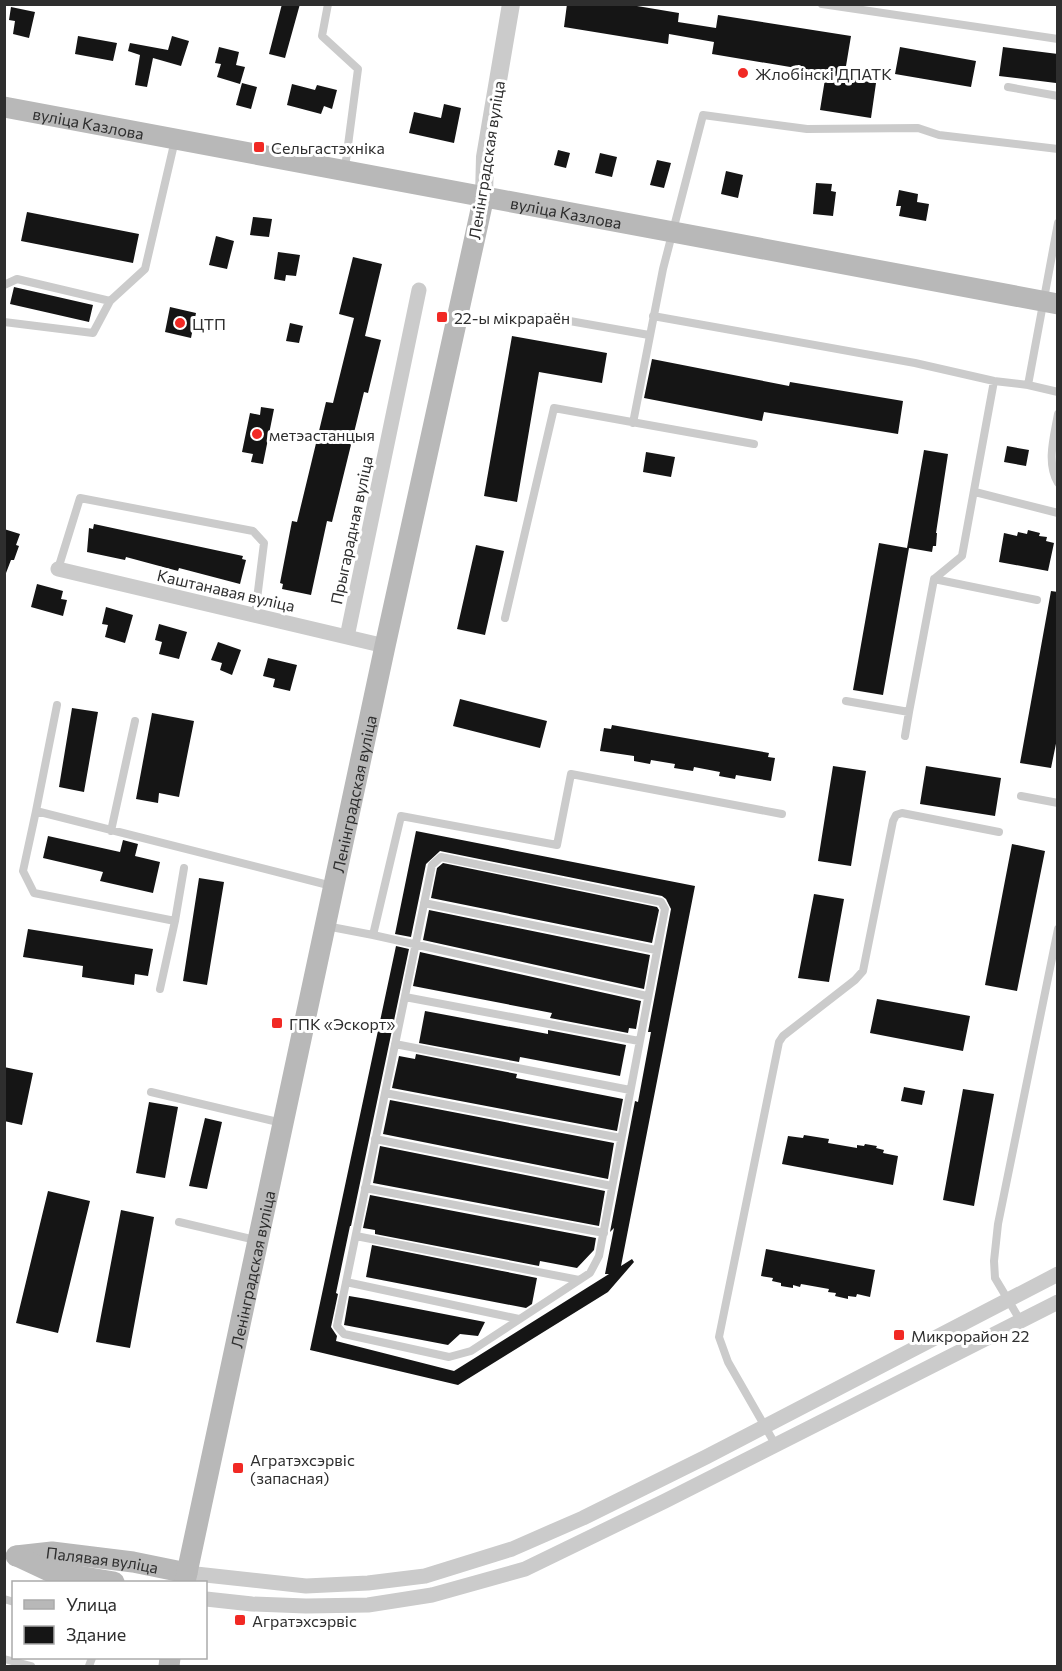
<svg xmlns="http://www.w3.org/2000/svg" width="1062" height="1671" font-family="Commissioner,sans-serif">
<style>
.building{fill:#151515}
.lines{fill:none;stroke-linecap:round;stroke-linejoin:round}
.service{stroke:#cbcbcb;stroke-width:8}
.minor{stroke:#cbcbcb;stroke-width:15}
.tertiary{stroke:#cbcbcb;stroke-width:18}
.secondary{stroke:#b8b8b8;stroke-width:21}
.poi-dot{fill:#f12924;stroke:#fff;stroke-width:2}
.labels{text-anchor:middle;dominant-baseline:central;stroke-width:6;stroke-linejoin:round;paint-order:stroke}
.poi-label{font-size:16px;fill:#2e2e2e;stroke:#fff;text-anchor:start}
.street-label{font-size:16px;fill:#2e2e2e;stroke:#fff}
</style>
<rect width="100%" height="100%" fill="#fff"/>
<path class="building" d="M282 4H300L285 58 269 54Z
M567 4H637V6L679 13 678 22 716 28 718 15 851 36 844 78 876 83 871 118 820 110 826 73 712 54 714 42 669 34 668 44 564 27Z
M11 7 35 12 29 38 13 34 15 21 9 20Z
M78 36 117 43 113 61 75 54Z
M172 36 189 41 181 66 153 58 147 87 135 85 140 55 128 51 130 43 168 50Z
M219 47 239 52 236 65 245 67 240 84 217 77 221 64 215 63Z
M900 47 976 61 971 87 895 74Z
M1003 47 1058 54 1056 83 999 76Z
M242 83 257 87 251 109 236 105Z
M292 84 315 90 317 85 337 90 332 109 324 106 321 114 287 105Z
M444 104 461 108 454 143 409 133 414 112 441 118Z
M558 150 570 153 566 168 554 165Z
M600 153 617 157 612 177 595 173Z
M657 160 671 163 664 188 650 185Z
M726 171 743 175 738 198 721 194Z
M816 183 832 184 831 191 836 192 833 216 813 214Z
M899 190 918 194 917 202 929 204 926 221 899 216 901 206H896Z
M27 212 139 234 133 263 21 241Z
M253 217 272 219 269 237 250 235Z
M216 236 234 241 227 269 209 265Z
M278 252 300 255 296 276 286 275 285 281 274 279Z
M353 257 382 264 365 336 381 340 368 393 364 392 332 522 327 521 311 595 282 589 283 584 280 583 292 521 297 522 326 402 333 403 354 318 339 314Z
M14 287 93 305 89 322 10 304Z
M170 307 196 313 191 338 165 332Z
M290 323 303 326 299 343 286 341Z
M512 336 607 353 602 383 539 372 517 502 484 496Z
M652 359 789 386 790 382 903 401 898 434 764 412 762 421 644 398Z
M261 407 274 409 263 464 251 462 253 454 242 452 250 413 260 415Z
M1007 446 1029 450 1026 466 1004 462Z
M924 450 948 454 936 533H937L936 546H933L932 552 909 548 883 695 853 690 879 543 907 548Z
M646 452 675 457 671 477 643 472Z
M94 524 243 556 242 559 246 560 240 584 179 568 178 571 126 557 125 560 87 552 89 528 93 529Z
M4 529 20 534 16 545 19 546 14 560H11L6 573H4Z
M1028 530 1040 533 1039 536 1047 537 1046 541 1054 543 1048 571 999 562 1004 533 1017 536 1018 532 1027 534Z
M476 545 504 551 485 635 457 629Z
M37 584 63 591 61 599 67 600 63 616 31 607Z
M1051 591 1058 592V734L1051 768 1020 763Z
M106 607 133 615 125 643 105 637 108 625 102 624Z
M159 624 187 632 179 659 159 654 162 642 155 640Z
M218 642 241 650 232 675 220 670 222 663 211 660Z
M268 658 297 665 290 691 273 687 275 679 263 676Z
M460 699 547 721 540 748 453 726Z
M72 708 98 712 84 792 59 787Z
M152 713 194 721 179 797 159 793 158 803 136 799Z
M612 725 769 753 768 757 775 758 771 781 736 775 735 779 719 776 720 772 694 767 693 771 674 768 675 764 651 760 650 764 634 761V756L600 751 604 728 611 729Z
M833 766 866 771 851 866 818 861Z
M926 766 1001 778 995 816 920 804Z
M416 831 695 886 621 1266 632 1259 634 1262 608 1292 458 1385 310 1350 396 946 409 949 351 1226H350L336 1293 338 1294 331 1327 337 1336 336 1341 454 1371 609 1274H605L614 1228 610 1232 635 1101 638 1102 651 1032H648L671 909 666 899 662 896 440 851 426 864 411 937 395 934Z
M48 836 120 852 123 840 138 844 135 856 160 862 153 893 100 881 103 872 43 858Z
M1012 844 1045 851 1017 991 985 985Z
M443 863 657 907 659 910 652 943 431 898 437 868Z
M199 878 224 882 207 985 183 981Z
M814 894 844 899 829 982 798 978Z
M429 910 650 955 644 989 423 940Z
M28 929 153 949 148 976 135 974 134 985 82 977 83 966 23 957Z
M420 952 641 1001 636 1029 629 1028 628 1033 550 1018 552 1013 413 986Z
M877 999 970 1016 963 1051 870 1033Z
M425 1011 548 1034V1030L626 1045 620 1076 520 1057 519 1062 419 1043Z
M416 1054 517 1074 516 1078 623 1099 617 1131 392 1088 399 1056 415 1059Z
M4 1067 33 1073 22 1125 4 1121Z
M904 1087 925 1091 922 1105 901 1101Z
M963 1089 994 1094 974 1206 943 1200Z
M390 1100 614 1143 608 1179 383 1134Z
M149 1102 178 1107 165 1178 136 1173Z
M205 1118 222 1122 207 1189 189 1186Z
M804 1135 829 1139 828 1143 857 1148V1145L864 1146 865 1144 877 1146 876 1148 884 1150 883 1153 898 1156 893 1185 782 1164 788 1136 803 1138Z
M380 1146 605 1191 599 1226 373 1183Z
M48 1191 90 1201 58 1333 16 1323Z
M370 1195 596 1238 594 1250 577 1268 540 1261 539 1266 375 1234V1230L363 1228Z
M121 1210 154 1217 130 1348 96 1342Z
M372 1245 537 1278 532 1304 526 1308 366 1277Z
M766 1249 875 1270 870 1297 857 1294 856 1297 848 1296V1299L835 1296 836 1293 828 1292 829 1289 801 1284 800 1287 793 1285V1288L781 1286V1283L772 1281 773 1278 761 1276Z
M349 1296 367 1299 485 1322 478 1336 460 1334 448 1345 344 1325Z"/>
<g class="lines">
<path class="service" d="M328 4 322 36 358 69 345 168
M822 4 1058 39
M1008 87 1058 96
M4 285 17 279 110 301
M653 316 915 363 994 381 1028 385 1058 223
M547 317 649 335
M4 322 93 333 110 301 145 269 175 140
M1028 385 1058 392
M1058 414C1054 437 1046 463 1058 483
M633 423 663 269 703 115 807 129 918 128 939 135 1058 149
M975 492 1058 513
M58 569 80 498 253 531 264 543 255 615
M934 579 1037 600
M505 618 554 408 754 444
M846 701 909 712 934 579 962 556 994 381
M57 705 36 811 332 886
M905 736 909 712
M1021 796 1058 803
M36 811 23 871 34 893 175 921 184 868
M111 831 135 721
M441 857 661 902 665 909 599 1256 590 1273 471 1351 449 1357 344 1334 337 1326 432 865Z
M424 903 656 950
M326 926 373 935 401 816 557 845 571 774 782 814
M373 935 647 996
M160 989 175 921
M405 997 639 1041
M395 1044 630 1090
M151 1092 282 1123
M385 1093 621 1138
M375 1139 612 1186
M365 1188 604 1233
M179 1222 256 1240
M356 1236 579 1280
M346 1282 519 1319
M1020 1320 995 1278 994 1261 998 1224 1058 929
M775 1444 728 1362 719 1337 779 1042 783 1036 855 980 863 971 893 821 896 815 902 813 999 832
M4 1599 14 1602
M4 1659 31 1666
M89 1666 92 1658"/>
<path class="minor" d="M58 569 385 646
M347 637 419 290
M187 1573 306 1586 368 1583 425 1576 512 1549 583 1518 706 1457 1058 1274
M206 1599 252 1604 306 1606 368 1605 432 1595 525 1569 665 1501 1058 1302"/>
<path class="tertiary" d="M484 196 485 157 511 4"/>
<g class="secondary">
<path id="s1" d="M4 107 1058 304"/>
<path id="s2" d="M16 1556 52 1552 133 1562 187 1573"/>
<path d="M17 1556 49 1571 114 1582"/>
<path id="s3" d="M185 1582 385 646 484 196"/>
<path d="M169 1666 170 1658"/>
</g>
</g>
<g class="poi-dot">
<circle cx="743" cy="73" r="6"/>
<rect x="253" y="141" width="12" height="12" rx="3"/>
<rect x="436" y="311" width="12" height="12" rx="3"/>
<circle cx="180" cy="323" r="6"/>
<circle cx="257" cy="434" r="6"/>
<rect x="271" y="1017" width="12" height="12" rx="3"/>
<rect x="893" y="1329" width="12" height="12" rx="3"/>
<rect x="232" y="1462" width="12" height="12" rx="3"/>
<rect x="234" y="1614" width="12" height="12" rx="3"/>
</g>
<g class="labels">
<g class="poi-label">
<text x="755" y="73">Жлобінскі ДПАТК</text>
<text x="271" y="147">Сельгастэхніка</text>
<text x="454" y="317">22-ы мікрараён</text>
<text x="192" y="323">ЦТП</text>
<text x="269" y="434">метэастанцыя</text>
<text x="289" y="1023">ГПК «Эскорт»</text>
<text x="911" y="1335">Микрорайон 22</text>
<text x="250" y="1459">Агратэхсэрвіс<tspan x="250" dy="18">(запасная)</tspan></text>
<text x="252" y="1620">Агратэхсэрвіс</text>
</g>
<g class="street-label">
<text stroke="none"><textPath href="#s1" startOffset="86">вуліца Казлова</textPath></text>
<text transform="translate(486 160) rotate(-81)">Ленінградская вуліца</text>
<text stroke="none"><textPath href="#s1" startOffset="572">вуліца Казлова</textPath></text>
<text transform="translate(351 530) rotate(-78)">Прыгарадная вуліца</text>
<text transform="translate(226 590) rotate(13)">Каштанавая вуліца</text>
<text stroke="none"><textPath href="#s3" startOffset="806">Ленінградская вуліца</textPath></text>
<text stroke="none"><textPath href="#s3" startOffset="320">Ленінградская вуліца</textPath></text>
<text stroke="none"><textPath href="#s2" startOffset="87">Палявая вуліца</textPath></text>
</g>
</g>
<rect width="1062" height="1671" fill="none" stroke="#2e2e2e" stroke-width="12"/>
<rect x="12" y="1581" width="195" height="78" fill="#ffffff" stroke="#ababab" stroke-width="1.5"/>
<rect x="24" y="1600" width="30" height="9" fill="#b8b8b8" stroke="#ababab" stroke-width="1.5"/>
<text x="66" y="1611" font-size="18" fill="#2e2e2e">Улица</text>
<rect x="24" y="1626" width="30" height="18" fill="#151515" stroke="#ababab" stroke-width="1.5"/>
<text x="66" y="1641" font-size="18" fill="#2e2e2e">Здание</text>
</svg>
